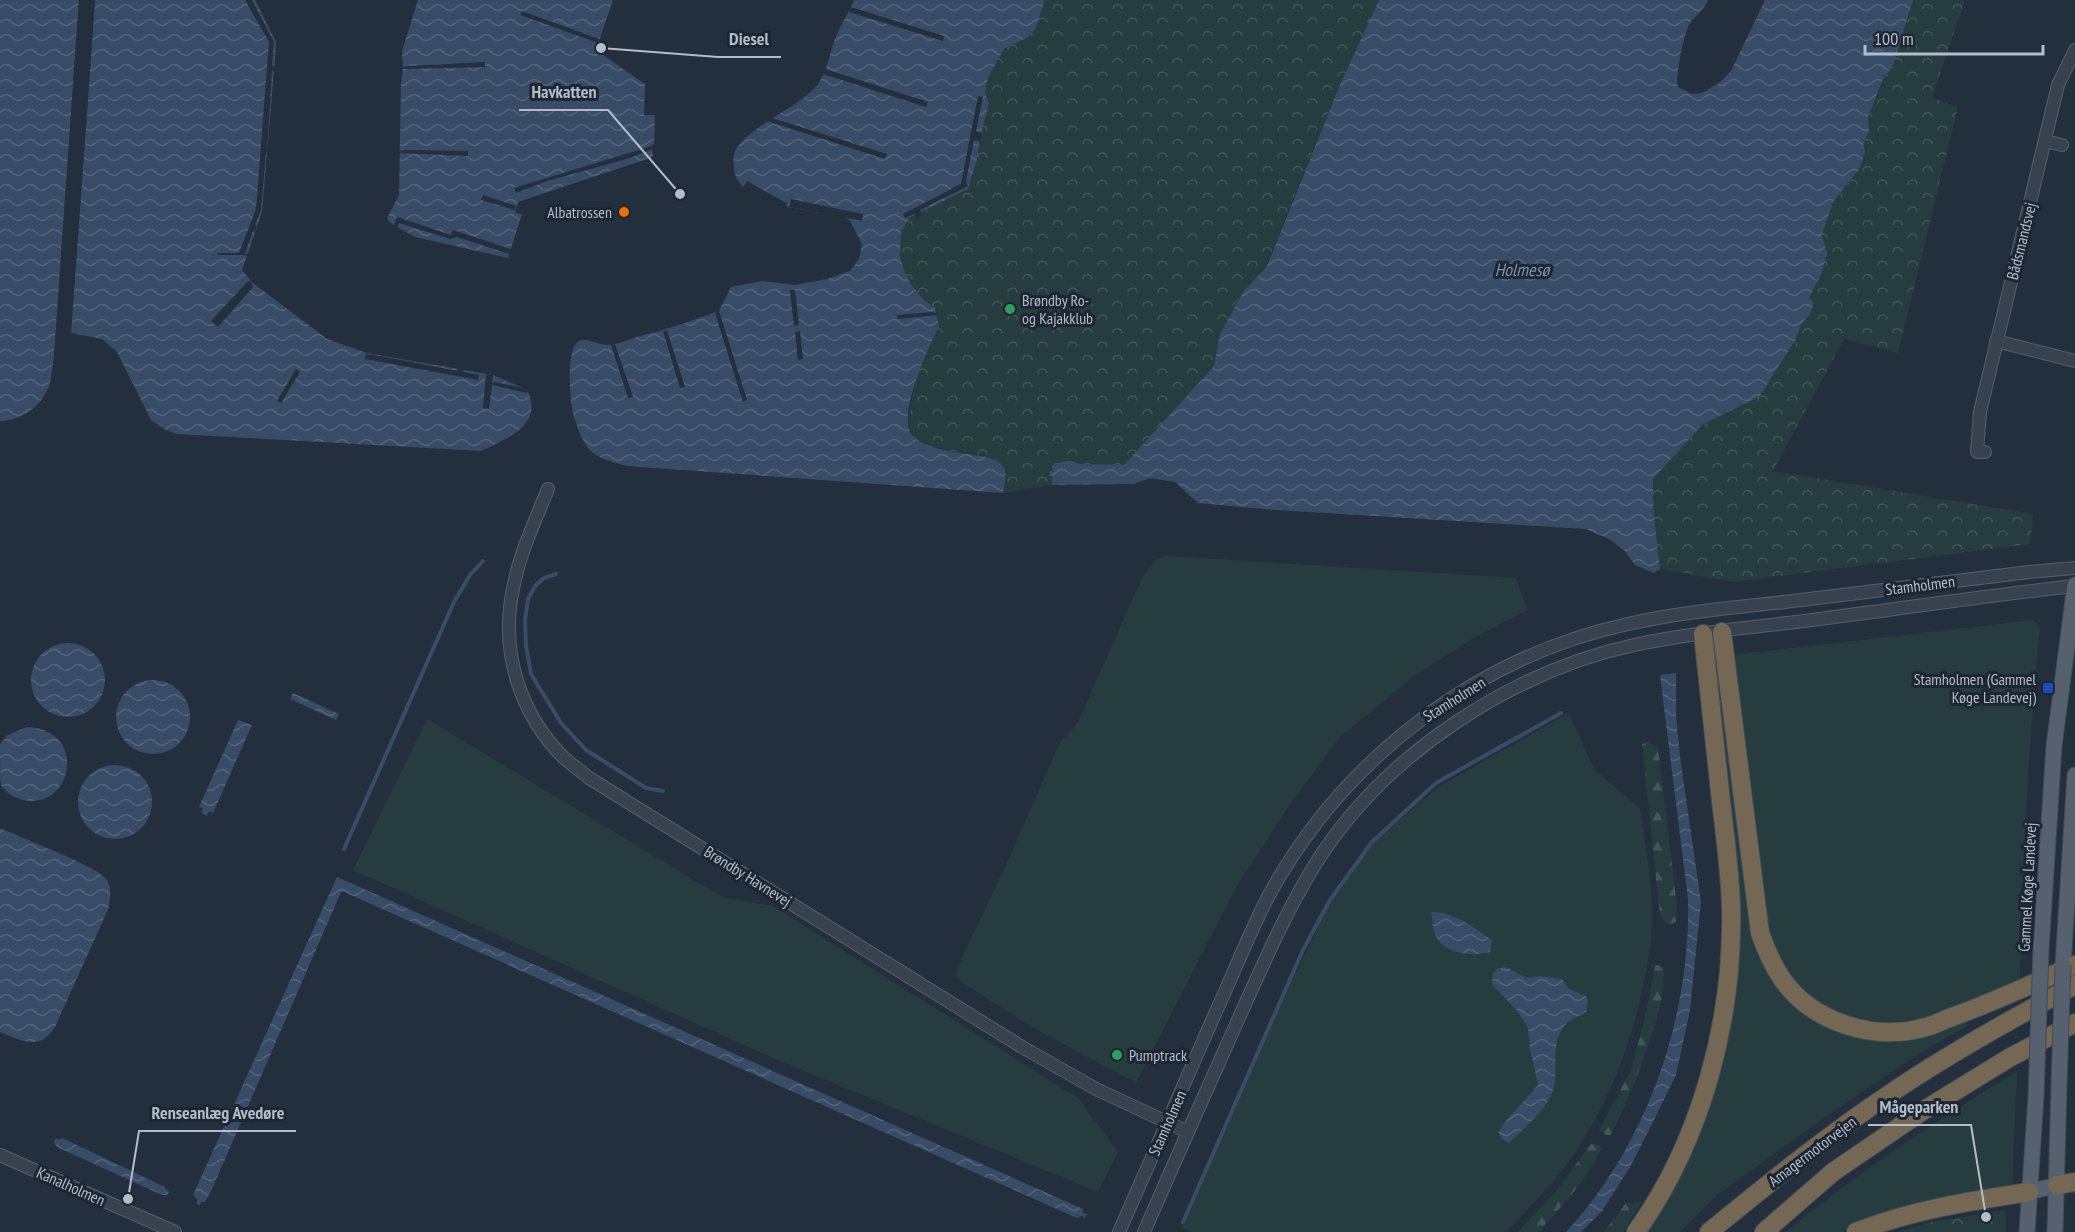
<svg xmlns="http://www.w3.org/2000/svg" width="2075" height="1232" font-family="'PT Sans Narrow',sans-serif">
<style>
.green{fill:#263c3f}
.forest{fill:url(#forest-firs)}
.park{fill:url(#park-crowns)}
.water{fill:url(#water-waves)}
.pier{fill:#242f3e}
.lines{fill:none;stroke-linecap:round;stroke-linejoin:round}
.stream{stroke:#394c67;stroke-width:4}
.minor-casing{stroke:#565f6c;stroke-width:14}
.major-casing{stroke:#414a57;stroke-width:17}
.highway-casing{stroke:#434c59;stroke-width:20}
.minor{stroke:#38414e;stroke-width:12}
.major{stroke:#56606e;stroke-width:15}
.highway{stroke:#746855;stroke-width:18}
.major-bridge-casing{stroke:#414a57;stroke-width:17;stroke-linecap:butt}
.major-bridge{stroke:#56606e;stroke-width:15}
.food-dot{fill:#e8710a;stroke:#1d2633;stroke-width:2}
.leisure-dot{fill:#2e9e5b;stroke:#1d2633;stroke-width:2}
.transit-dot{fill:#1a4fb4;stroke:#1d2633;stroke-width:2}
.labels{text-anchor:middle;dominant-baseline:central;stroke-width:6;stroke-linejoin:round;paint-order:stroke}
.poi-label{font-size:16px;fill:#b4bcc9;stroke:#1d2633;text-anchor:end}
.street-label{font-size:16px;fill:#b4bcc9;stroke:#1d2633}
.water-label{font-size:18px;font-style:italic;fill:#7c92b1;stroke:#1d2633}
.leader{fill:none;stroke:#b4bcc9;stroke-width:2}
.callout-dot{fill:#b4bcc9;stroke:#1d2633;stroke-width:2}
.callout-label{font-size:18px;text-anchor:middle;font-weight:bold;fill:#b4bcc9;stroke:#1d2633;stroke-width:6;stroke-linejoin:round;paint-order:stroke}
</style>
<defs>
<pattern id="forest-firs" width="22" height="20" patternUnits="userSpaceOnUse" patternTransform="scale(1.5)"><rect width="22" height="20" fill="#263c3f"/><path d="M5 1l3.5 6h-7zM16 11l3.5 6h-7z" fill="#435659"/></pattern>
<pattern id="park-crowns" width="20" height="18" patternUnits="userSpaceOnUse" patternTransform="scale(1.5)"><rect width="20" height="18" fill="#263c3f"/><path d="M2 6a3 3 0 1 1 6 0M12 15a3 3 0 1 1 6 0" fill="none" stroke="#435659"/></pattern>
<pattern id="water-waves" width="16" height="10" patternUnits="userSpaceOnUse" patternTransform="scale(1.5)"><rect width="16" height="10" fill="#394c67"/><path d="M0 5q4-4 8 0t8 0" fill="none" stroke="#53647b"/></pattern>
</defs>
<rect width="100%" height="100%" fill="#242f3e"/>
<path class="green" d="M1167 556 1516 578 1527 610 1472 639 1413 677 1340 737 1286 810 1234 891 1136 1083 1030 1026 960 981 955 973 1010 856 1060 742 1077 724 1143 576 1156 559Z
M2033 620 2040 627C2028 744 2023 862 2020 980 1989 992 1958 1007 1926 1017 1890 1029 1834 1019 1805 994 1785 977 1775 950 1765 927L1733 655Z
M1716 656 1750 927 1765 967 1853 1035 1966 1020 1967 1026 1920 1053 1835 1110 1717 1195 1680 1232H1644L1688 1156 1709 1108 1723 1062 1733 1013 1739 957V910L1712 657Z
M1567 714 1570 716 1594 769 1640 809C1645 846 1653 884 1652 922 1652 942 1648 961 1644 981 1631 1048 1607 1108 1567 1164 1550 1188 1526 1210 1506 1232H1192L1182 1228 1287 991 1330 903 1376 840 1440 786Z
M427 719 722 897 773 906 1078 1098 1118 1152 1098 1192 775 1059 353 870Z
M2017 1071 2012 1187 1867 1221 1842 1232H1786C1859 1171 1937 1121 2017 1071Z"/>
<path class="forest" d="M1648 742 1658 747 1677 907 1676 922 1667 925 1660 915 1642 744Z
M1658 965 1663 968C1670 1004 1628 1101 1611 1135H1606L1599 1131 1631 1070 1646 1013 1655 966Z
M1591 1144 1599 1145 1601 1149C1587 1181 1561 1206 1539 1232H1518L1557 1190Z
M1642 1201 1623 1232H1604L1626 1203Z"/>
<path class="park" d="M1045 0H1379L1339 87 1266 266 1243 292 1220 334 1214 366 1124 466 1079 464 1074 461 1053 471 1052 485 1003 493 1005 472C1003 469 1000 464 997 461 980 448 916 456 909 428 907 421 910 412 911 405 915 377 925 351 939 327L935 308 923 299 912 286 905 273 900 257 901 232 909 218 968 189 978 156 979 142 989 103 985 93 988 78 1004 49 1028 37 1035 30Z
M1913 0H1965L1932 98 1958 107 1898 353 1844 339 1773 471 2033 514 2030 544 1734 582 1660 569C1657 538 1652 510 1653 479L1703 424 1759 396 1796 339 1801 325 1810 314 1809 298 1822 273 1827 253 1822 235 1833 202 1860 168 1865 152 1863 142 1869 132 1868 117 1883 79 1893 66Z
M2006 1210V1232H1900L1926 1223Z"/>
<path class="water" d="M0 0H79L54 357C52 366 52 378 49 386 41 407 22 420 0 421Z
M95 0H255L276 42 275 59 262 212 242 270 253 283 327 339 367 353 493 375 527 390C545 425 506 439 481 451L177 434 164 429 151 420 117 352 102 339 71 333Z
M418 0H613L596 50 645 84 644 115H655L654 144 652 145 653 157 518 202 515 213 522 214 508 258 415 237 389 222 387 218 399 195 401 84 403 69 402 51Z
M854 0H1045L1035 30 1028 37 1004 49 988 78 985 93 989 103 979 142 978 156 968 189 909 218 901 232 900 257 905 273 912 286 923 299 935 308 939 327C929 345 896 418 912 435 925 449 951 451 968 454 979 456 995 456 1003 466 1008 472 1004 485 1003 493L627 466C590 456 586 453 574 417 570 405 565 348 579 341 588 337 600 346 610 345 619 344 628 340 636 337 665 330 692 321 719 311L731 287 762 281 795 285 827 279 850 271 859 259 862 244 850 221 844 217C815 211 736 206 734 168 733 160 733 152 738 146 759 121 793 110 815 88 827 75 829 53 836 37 841 24 849 13 854 0Z
M1379 0H1708C1704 10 1696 15 1690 23 1684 32 1675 77 1678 87L1691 94 1702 93 1719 83 1731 71 1765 0H1913L1893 66 1883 79 1868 117 1869 132 1863 142 1865 152 1860 168 1833 202 1822 235 1827 253 1822 273 1809 298 1814 303 1810 314 1801 325 1796 339 1759 397 1703 424 1653 479C1652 510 1657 538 1660 569L1654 573 1635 565 1624 550 1609 539 1586 529 1276 510 1198 503 1175 482 1150 478 1134 484 1052 485V476L1049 475 1050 471H1053V468C1062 461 1069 458 1079 464L1124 465 1214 366 1220 334 1243 292 1267 266 1339 87Z
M31 680a37 37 0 1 1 74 0a37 37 0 1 1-74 0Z
M1676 673V715L1680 757 1701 902 1690 1010 1676 1075 1649 1130 1630 1167 1602 1211 1581 1232H1566C1647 1145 1691 1017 1688 899L1660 675Z
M116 717a37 37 0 1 1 74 0a37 37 0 1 1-74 0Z
M293 693 339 714 336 720 290 699Z
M238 720 252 725 213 813 209 811 207 816 201 813 203 808 199 807Z
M27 727C91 730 71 815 20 799 13 797 5 792 1 785 0 777 0 754 0 744L8 735Z
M78 802a37 37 0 1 1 74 0a37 37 0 1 1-74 0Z
M0 828C19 837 97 866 106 879 112 886 110 898 109 907L55 1027C52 1031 48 1036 44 1039 31 1047 12 1037 0 1032Z
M337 877 1083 1209 1082 1213 1087 1214 1085 1218 1081 1216 1077 1218 344 892H341L212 1189 205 1202H201L200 1205 196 1203 198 1200 193 1195Z
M1431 912C1453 911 1475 928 1492 940L1490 952C1474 957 1445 954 1436 937 1433 930 1432 920 1431 912Z
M1506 967 1527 978 1539 976 1562 979 1569 989 1586 996 1588 1001 1586 1012C1579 1016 1567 1021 1563 1028 1548 1049 1562 1076 1550 1097 1541 1115 1523 1129 1509 1143L1503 1140 1498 1133 1505 1122 1538 1085 1530 1049 1528 1028 1518 1012 1492 984 1493 974 1497 969Z
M56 1138 59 1140 62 1138 165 1187 166 1190 169 1192 167 1195H162L57 1147 54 1142Z"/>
<path class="pier" d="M79 0H82L57 353 54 357Z
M92 0H95L71 333 69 336Z
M245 0H252L274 42 272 65 275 66 274 71H272L267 152 266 153 261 210 255 225 257 226 255 231H253L245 253 250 255 249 257 245 255H217L218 253H239L256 209 269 42Z
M851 7 944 36 943 41 849 12Z
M522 11 599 39 598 43 520 15Z
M485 62V67L403 69V67L408 66Z
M825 69 928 102 926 107 823 74Z
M978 96 983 97 976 131 982 133 980 141 974 140 966 181 968 186 920 210 922 215 916 218 914 214 905 218 903 214 961 184Z
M772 118 887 154 885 159 767 121Z
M652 146 653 149 627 159 547 181 516 193 514 188Z
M406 150 468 151V156L399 153 400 151Z
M747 181 788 204 784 210 763 203 742 189Z
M483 195 516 206 515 210 481 200Z
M791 199 863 214 862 221 789 207Z
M397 217 451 235 453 230 511 249 509 254 457 237 450 239 399 223 396 230 393 228Z
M251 281 253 287 218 327 211 321 247 282Z
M790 290H795L799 325 794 326Z
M719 311 747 400 743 402 715 313Z
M932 312 936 313 937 315 897 319V315Z
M667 330 685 387 680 388 663 331Z
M800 331 803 359 798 360 795 332Z
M615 344 633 397 628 398 611 345Z
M373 351 375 355 457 371 458 366 463 367V372L479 375 478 380 365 359 366 354 372 355Z
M296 369 300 372 281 403 277 401Z
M486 374 493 375 492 383 495 382 528 389 527 393 492 385 489 409 483 408Z"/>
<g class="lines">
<path class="stream" d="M556 574 544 578 535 586 528 599 525 620 526 646 531 674 561 723 586 750 646 788 663 791
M344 849 454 602 470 575 483 561
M1183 1222 1303 950 1330 900 1372 842 1436 783 1561 713"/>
<defs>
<path id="minor" d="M2045 141 2062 145
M1996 341 2075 361
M1985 452H1977L1980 412 2058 85 2075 50
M548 489C535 521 519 555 513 589 500 651 519 713 564 758 572 765 581 771 589 778L1022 1047 1096 1089 1188 1132
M0 1155 175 1232
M1119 1232C1151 1160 1182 1088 1214 1016 1232 977 1248 936 1268 897 1342 760 1476 657 1628 624 1685 611 1743 607 1801 600 1877 590 1953 581 2029 572L2075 568
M1144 1232C1175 1161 1206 1091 1238 1020 1262 967 1285 913 1316 863 1384 755 1510 672 1634 645 1695 632 1758 627 1820 619 1905 608 1990 595 2075 586"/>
<path id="major" d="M2041 949 2054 746 2075 585
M2063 965 2075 775
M2029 1192 2057 1185
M2027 1232 2036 1096
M2055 1232 2059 1084"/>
<path id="highway" d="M1722 632 1760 933C1766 950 1772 964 1782 979 1813 1023 1875 1042 1926 1027 1935 1025 1943 1020 1952 1017 1994 1002 2034 983 2075 965
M2057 1185 2075 1182
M1636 1232C1702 1140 1734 1018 1731 906 1730 871 1725 836 1721 801 1715 746 1709 690 1703 634
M1709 1232C1769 1183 1829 1134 1894 1091 1952 1052 2013 1018 2075 985
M1764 1232 1833 1172 1921 1112 2009 1058 2075 1023
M1856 1232C1912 1210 1970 1201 2029 1192"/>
</defs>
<use href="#minor" class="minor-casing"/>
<use href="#major" class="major-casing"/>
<use href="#highway" class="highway-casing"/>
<use href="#minor" class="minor"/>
<use href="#major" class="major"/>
<use href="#highway" class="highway"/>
<defs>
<path id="major-bridge" d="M2059 1084 2063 965
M2036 1096 2041 949"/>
</defs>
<use href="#major-bridge" class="major-bridge-casing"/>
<use href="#major-bridge" class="major-bridge"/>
</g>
<circle class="food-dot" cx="624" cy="212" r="6"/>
<g class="leisure-dot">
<circle cx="1010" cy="309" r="6"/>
<circle cx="1117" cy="1055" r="6"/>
</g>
<rect class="transit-dot" x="2042" y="682" width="12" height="12" rx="3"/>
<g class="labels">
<g class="poi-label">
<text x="612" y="212">Albatrossen</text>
<text x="1022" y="300" text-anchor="start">Brøndby Ro-<tspan x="1022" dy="18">og Kajakklub</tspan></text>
<text x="2036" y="679">Stamholmen (Gammel<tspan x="2036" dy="18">Køge Landevej)</tspan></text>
<text x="1129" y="1055" text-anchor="start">Pumptrack</text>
</g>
<g class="street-label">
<text transform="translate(2021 241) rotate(-76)">Bådsmandsvej</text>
<text transform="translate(1920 585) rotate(-7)">Stamholmen</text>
<text transform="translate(1454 699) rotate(-32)">Stamholmen</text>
<text transform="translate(748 876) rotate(32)">Brøndby Havnevej</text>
<text transform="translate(2027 887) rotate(-87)">Gammel Køge Landevej</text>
<text transform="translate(1167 1123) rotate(-66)">Stamholmen</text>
<text transform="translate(1812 1151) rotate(-37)">Amagermotorvejen</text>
<text transform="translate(71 1186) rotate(24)">Kanalholmen</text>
</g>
<g class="water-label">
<text x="1522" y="269">Holmesø</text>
</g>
</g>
<path class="leader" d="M601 48L718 57H781M680 194L608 110H519M1986 1217L1971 1125H1868M128 1199L139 1131H296"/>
<g class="callout-dot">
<circle cx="601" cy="48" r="6"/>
<circle cx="680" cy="194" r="6"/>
<circle cx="1986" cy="1217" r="6"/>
<circle cx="128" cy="1199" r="6"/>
</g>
<g class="callout-label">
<text x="749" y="45">Diesel</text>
<text x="564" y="98">Havkatten</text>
<text x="1919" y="1113">Mågeparken</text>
<text x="218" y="1119">Renseanlæg Avedøre</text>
</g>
<path d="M1865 45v9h178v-9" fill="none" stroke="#b4bcc9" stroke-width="3"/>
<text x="1874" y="45" font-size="18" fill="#b4bcc9" stroke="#1d2633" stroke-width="4.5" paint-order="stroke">100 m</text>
</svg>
